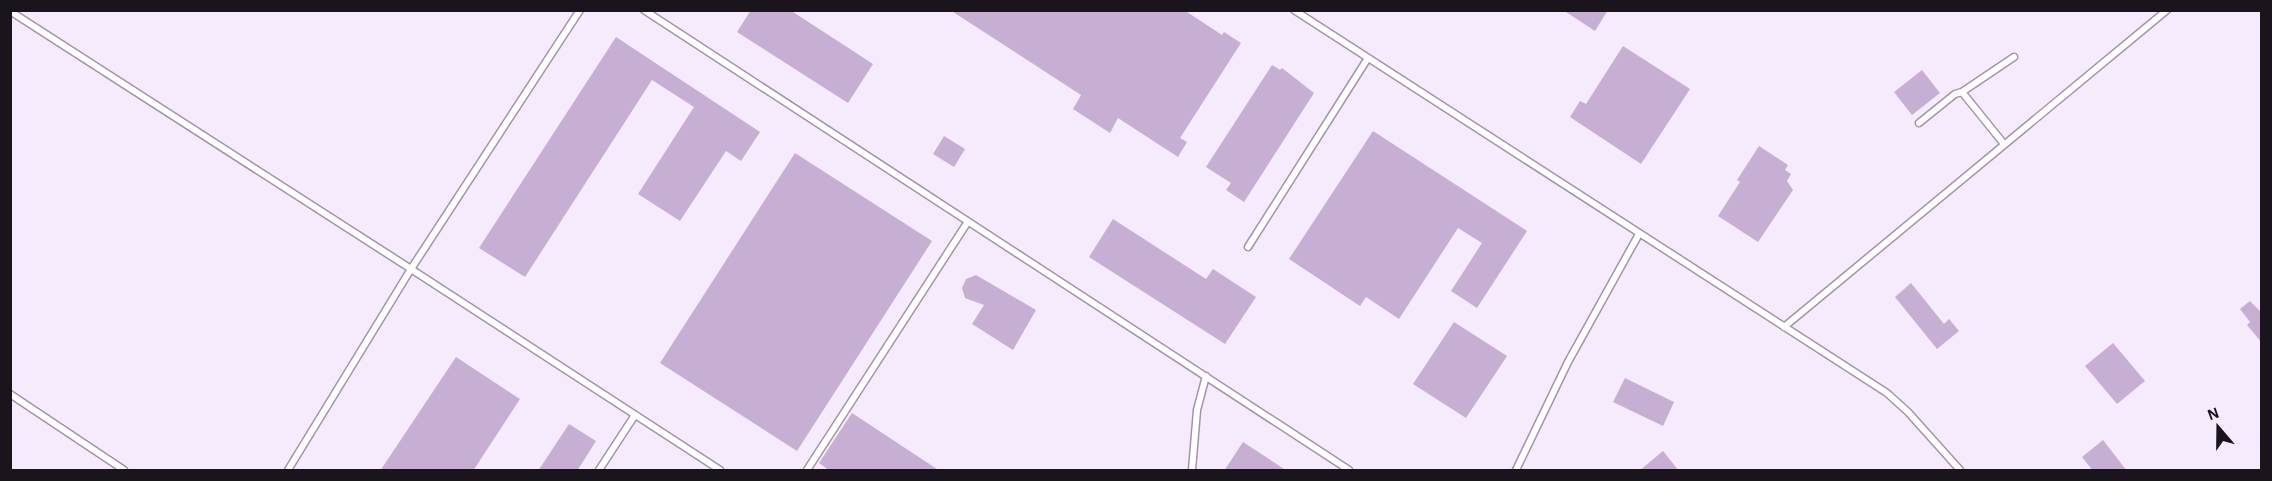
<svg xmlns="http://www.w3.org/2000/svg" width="2272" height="481" font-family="'Alegreya Sans',sans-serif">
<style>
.building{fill:#c7afd3}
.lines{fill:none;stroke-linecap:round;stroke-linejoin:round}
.lane-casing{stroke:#a294a9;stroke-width:9}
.lane{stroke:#fff;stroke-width:6}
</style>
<rect width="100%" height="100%" fill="#f6eafd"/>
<path class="building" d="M751 10H790L873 64 848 103 737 32Z
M950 10H1184L1222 35 1224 32 1241 43 1180 138 1187 142 1178 157 1118 118 1110 133 1073 109 1081 95Z
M1563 10H1608L1595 31Z
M616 37 760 132 741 161 726 151 680 221 638 194 694 107 652 80 525 277 479 248Z
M1623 46 1690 89 1641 164 1570 117 1580 101 1586 104Z
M1272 65 1280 70 1282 68 1314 93 1244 202 1226 190 1231 183 1206 167Z
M1922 70 1940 93 1912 115 1894 92Z
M1373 131 1527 231 1477 308 1451 291 1482 243 1458 228 1399 319 1366 297 1360 306 1289 259Z
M944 136 965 149 954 167 933 154Z
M1759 146 1788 165 1785 170 1791 174 1787 181 1793 190 1758 242 1718 216 1740 182 1737 180Z
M795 153 932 241 797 451 660 363Z
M1113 219 1206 279 1213 269 1256 297 1225 344 1089 257Z
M976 275 1036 310 1013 350 972 324 984 305 965 298 962 288 966 279Z
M1911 283 1944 324 1949 319 1959 331 1937 349 1895 297Z
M2250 301 2262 313V343L2247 325 2250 322 2240 309Z
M1454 322 1507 356 1466 418 1413 384Z
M2113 343 2145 381 2117 404 2085 366Z
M456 357 520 399 473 471H380Z
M1625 378 1674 402 1663 426 1613 402Z
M852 413 940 471H830L819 463Z
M569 424 596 441 577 471H538Z
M2103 440 2127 471H2093L2082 457Z
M1243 442 1287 471H1224Z
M1663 451 1679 471H1639Z"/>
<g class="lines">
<defs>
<path id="lane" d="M580 10 411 269 720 470
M644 10 1349 470
M1294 10 1887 393 1908 412 1960 470
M10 11 411 269 288 470
M1962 92 2014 57
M1919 123 1955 94 1962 92 2004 144
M1248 247 1368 58
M1784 327 2167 10
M10 394 124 470
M599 470 635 415
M807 470 967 223
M1192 470 1197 410 1206 376
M1516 470 1568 362 1639 234"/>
</defs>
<use href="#lane" class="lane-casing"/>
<use href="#lane" class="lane"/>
</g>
<rect width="2272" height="481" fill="none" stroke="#1a141c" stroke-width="24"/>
<g transform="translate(2218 427) rotate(340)" stroke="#f6eafd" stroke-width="4.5" paint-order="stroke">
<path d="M0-4.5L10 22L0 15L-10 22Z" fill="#1a141c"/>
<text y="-9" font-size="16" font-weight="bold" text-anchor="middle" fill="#1a141c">N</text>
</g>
</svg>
